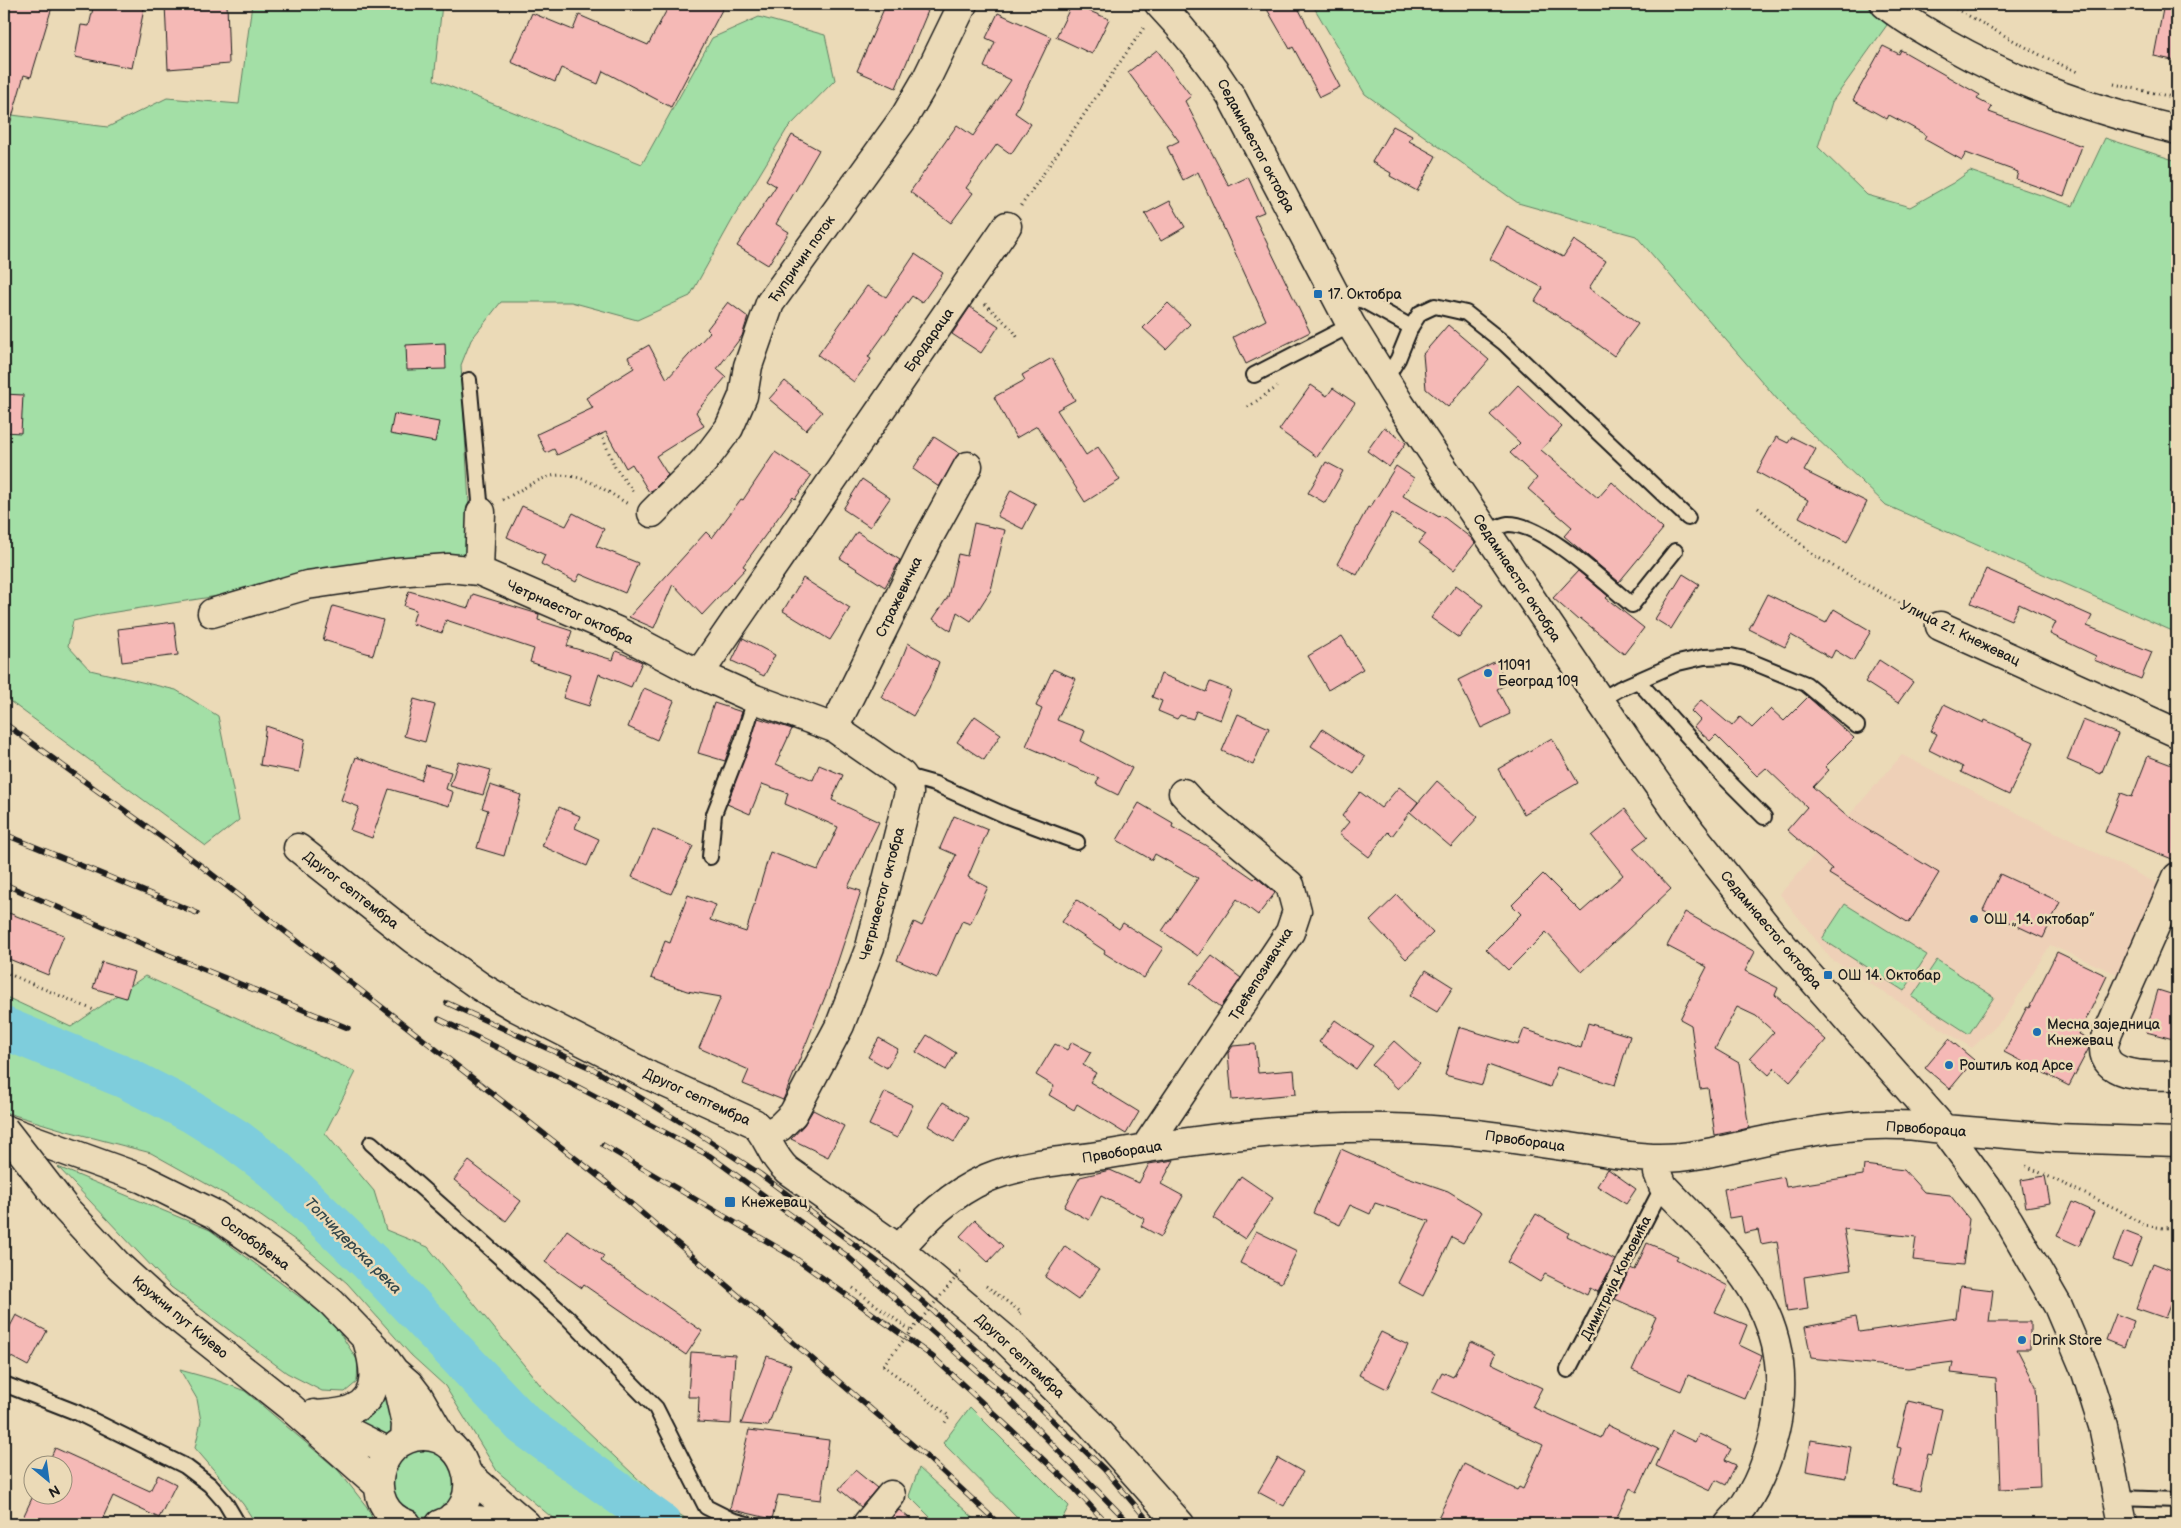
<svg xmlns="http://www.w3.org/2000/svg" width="2181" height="1528" font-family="'Balsamiq Sans',sans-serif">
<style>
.built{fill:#eed0b7}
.green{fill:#a3dfa6;stroke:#607e61}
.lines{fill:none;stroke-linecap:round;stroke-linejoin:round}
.river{stroke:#7ecddc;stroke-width:42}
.building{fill:#f5b9b6;stroke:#1c1c1c}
.lane-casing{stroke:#1c1c1c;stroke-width:18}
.street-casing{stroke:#1c1c1c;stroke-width:31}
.secondary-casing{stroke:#1c1c1c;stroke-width:31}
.path{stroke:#1c1c1c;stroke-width:3;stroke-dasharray:1 4;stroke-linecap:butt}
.lane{stroke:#ebdab7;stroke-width:14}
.street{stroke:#ebdab7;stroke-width:28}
.secondary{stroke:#ebdab7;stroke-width:28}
.rail-casing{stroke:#1c1c1c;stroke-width:5.5}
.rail{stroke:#ebdab7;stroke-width:4;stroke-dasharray:11;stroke-linecap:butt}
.secondary-bridge-casing{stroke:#1c1c1c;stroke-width:31;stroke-linecap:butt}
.path-bridge{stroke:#1c1c1c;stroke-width:3;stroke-dasharray:1 4;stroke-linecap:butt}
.secondary-bridge{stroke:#ebdab7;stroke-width:28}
.poi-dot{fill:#1f6fb2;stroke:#ebdab7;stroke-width:2}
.labels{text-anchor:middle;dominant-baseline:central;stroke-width:5;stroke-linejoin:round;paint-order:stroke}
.street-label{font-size:14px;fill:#1c1c1c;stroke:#ebdab7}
.poi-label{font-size:14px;fill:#1c1c1c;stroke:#ebdab7;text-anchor:start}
.water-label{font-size:15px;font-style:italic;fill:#34484c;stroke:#ebdab7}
</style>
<rect width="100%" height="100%" fill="#ebdab7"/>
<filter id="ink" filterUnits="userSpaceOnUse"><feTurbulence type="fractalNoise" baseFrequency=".02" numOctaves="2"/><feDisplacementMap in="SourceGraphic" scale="10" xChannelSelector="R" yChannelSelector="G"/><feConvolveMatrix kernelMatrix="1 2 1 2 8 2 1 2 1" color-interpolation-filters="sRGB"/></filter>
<g filter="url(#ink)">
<path class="built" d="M1902 755 2162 886 2124 977 2050 945 2006 1016 1972 1048 1831 959 1780 894Z"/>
<path class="green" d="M252 4H442L434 80 642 164 712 38 759 17 825 35 835 80 787 129 735 215 690 296 637 320 571 302H501L471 340 461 365 472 556 103 614 73 621 68 646 90 670 176 690 218 716 239 820 206 846 4 697V114L108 127 167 98 239 104Z
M1312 4H1865L1887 25 1832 102 1818 147 1867 195 1910 207 1953 183 1970 171 2073 206 2105 138 2177 161V633L1886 505 1784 407 1636 236 1518 203 1365 94Z
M1845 904 1927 955 1904 991 1822 939Z
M1937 960 1994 997 1969 1034 1912 997Z
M145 976 356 1072 325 1133 374 1191 386 1230 428 1247 546 1392 669 1508 695 1524H564L550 1516 497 1471 445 1386 411 1355 347 1283 302 1245 248 1207 151 1153 67 1131 4 1112V996L71 1027Z
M58 1167 210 1230 332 1321 358 1361 357 1382 345 1392 322 1391 287 1373 171 1287Z
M377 1357 400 1433 388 1444 333 1418 354 1415Z
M180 1370 216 1380 245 1391 338 1470 367 1507 375 1524H256L243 1504 195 1448 201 1421 197 1399Z
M970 1407 1069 1506 1062 1519 1067 1524H1023L943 1443Z
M419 1445 454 1461 456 1499C425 1524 418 1524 391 1496L396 1458Z
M919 1468 980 1524H937L909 1496Z"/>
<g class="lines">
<path class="river" d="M4 1028 126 1078 192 1112 235 1139 273 1168 371 1263 524 1425 661 1524"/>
</g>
<path class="building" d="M4 4H43L52 7 31 77 24 75 9 128 4 127Z
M94 4H145L132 68 75 57 81 25 89 26Z
M165 4H227L229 64 168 69Z
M670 4H725L671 107 603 71 598 84 561 68 555 82 511 62 532 13 573 30 579 15 648 45Z
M886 4H924L922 8 928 11 896 88 857 71Z
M1072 4 1109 19 1092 54 1056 37Z
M1264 4H1296L1340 87 1320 97 1293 47 1290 49Z
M2164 4H2177V61L2154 56Z
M998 13 1051 37 1015 113 1031 124 1011 154 997 144 966 188 973 193 951 223 910 192 957 125 973 136 1011 80 984 67 995 42 986 38Z
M1883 46 1899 54 1901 50 1980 95 1977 99 1992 107 1989 112 2082 146 2064 196 2016 179 2018 172 1966 153 1962 160 1924 139 1926 135 1908 125 1889 115 1887 119 1853 100Z
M1157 50 1191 96 1185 101 1229 186 1248 177 1264 212 1254 216 1310 332 1246 364 1233 337 1266 320 1198 172 1183 180 1167 147 1179 141 1128 72Z
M1393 126 1412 136 1409 141 1436 156 1417 191 1390 176 1391 173 1372 162Z
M792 135 819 150 776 224 789 232 768 265 737 246 776 186 766 180Z
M1170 201 1185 227 1161 241 1145 214Z
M1507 227 1563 257 1574 240 1606 261 1589 288 1638 324 1614 356 1576 328 1535 301 1543 288 1490 259Z
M915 254 943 273 922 303 912 296 868 357 871 359 854 382 818 355 867 286 886 297Z
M728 302 748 317 742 336 717 369 726 377 696 412 704 426 656 456 668 475 654 489 649 492 632 464 626 468 606 432 557 455 554 449 546 453 537 434 593 408 586 398 634 368 628 357 649 345 667 379 710 332 707 329Z
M1168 303 1190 324 1166 349 1143 328Z
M970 307 999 326 981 353 952 334Z
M1448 325 1489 360 1448 407 1426 389 1423 354Z
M445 343 446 369 407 370 406 345Z
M1052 358 1075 400 1057 410 1086 455 1098 447 1120 480 1085 502 1037 426 1016 438 994 397 1025 380 1022 375Z
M785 381 822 412 806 430 769 399Z
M1311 385 1327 396 1333 388 1355 403 1317 457 1279 430Z
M1518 385 1562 427 1541 450 1598 498 1612 482 1663 529 1619 582 1564 536 1572 527 1528 489 1537 478 1510 453 1520 443 1490 415Z
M4 394 23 395 21 433 4 432Z
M394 414 439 422 435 442 390 434Z
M1384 427 1406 443 1389 467 1367 451Z
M934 437 959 453 939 487 913 469Z
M1776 437 1788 443 1792 437 1816 449 1804 471 1867 502 1847 542 1799 517 1808 500 1757 472Z
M775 452 811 476 795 499 793 497 743 566 746 568 702 615 673 584 654 628 629 617 706 532 712 538 741 499 743 500Z
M1326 462 1343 471 1325 503 1308 493Z
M1396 466 1414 478 1403 496 1439 517 1441 515 1471 538 1475 543 1454 570 1419 543 1426 534 1392 513 1357 575 1337 564 1368 507 1370 508Z
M862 479 890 498 870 527 843 509Z
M1011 490 1036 504 1023 529 997 516Z
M522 506 566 526 573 513 604 529 596 546 638 563 625 593 580 574 576 582 541 564 545 555 507 537Z
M974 523 1005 530 991 590 971 621 957 612 951 631 933 619 948 597 958 554 967 556Z
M857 532 900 560 885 587 840 558Z
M1986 569 2092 616 2087 626 2152 652 2141 679 2094 660 2096 656 2050 634 2056 622 2019 604 2011 620 1971 603Z
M1578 571 1608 596 1606 598 1644 628 1624 654 1580 618 1578 620 1553 598Z
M1683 574 1699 584 1671 629 1655 619Z
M803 578 850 608 830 640 783 611Z
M1456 585 1483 605 1459 638 1431 618Z
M409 591 468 608 473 594 535 613 539 614 538 620 572 631 567 646 613 660 616 651 642 662 631 687 599 674 589 706 563 698 570 675 530 662 534 649 446 620 442 633 412 624 416 610 404 606Z
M1767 594 1826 623 1834 609 1871 631 1853 661 1835 650 1831 658 1791 635 1785 647 1749 629Z
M333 606 383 620 373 655 323 640Z
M174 622 178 655 122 662 118 629Z
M1342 636 1363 669 1328 690 1308 656Z
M743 638 775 655 764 676 732 661Z
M908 643 939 662 929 689 913 716 881 697 899 666Z
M1879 660 1913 682 1898 703 1865 682Z
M1496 661 1507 684 1497 689 1510 714 1481 728 1458 680Z
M1053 669 1076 679 1057 720 1085 731 1081 741 1132 768 1118 795 1096 784 1099 778 1026 746 1042 709 1036 706Z
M1161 674 1206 692 1210 682 1231 690 1220 720 1196 711 1193 719 1180 715 1177 719 1158 711 1162 701 1152 697Z
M644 688 674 701 657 740 628 727Z
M1808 697 1854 738 1825 767 1829 770 1813 787 1850 819 1939 873 1909 923 1829 874 1832 869 1787 830 1807 807 1766 768 1757 776 1716 735 1710 741 1694 727 1700 720 1691 711 1701 700 1732 726 1740 717 1752 728 1771 709 1784 721Z
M414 699 435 705 425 742 404 736Z
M714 703 742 712 725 761 698 753Z
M1944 704 1984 723 1985 720 2034 742 2009 795 1961 772 1963 767 1929 750 1937 734 1931 731Z
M1238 714 1269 728 1253 765 1222 751Z
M975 716 1001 734 984 760 957 742Z
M758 718 792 729 776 764 813 780 819 765 843 775 832 800 879 822 848 887 861 891 830 985 783 1100 743 1084 749 1070 699 1048 721 997 687 991 651 978 665 941 670 943 688 895 716 905 710 920 746 932 770 852 818 870 838 827 785 804 788 793 762 784 750 814 727 804Z
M2083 720 2118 734 2101 774 2067 760Z
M266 726 305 739 299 772 260 765Z
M1322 729 1365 757 1354 774 1311 746Z
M1552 738 1578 783 1524 814 1498 769Z
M2148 756 2177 767V861L2105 832 2121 793 2132 797Z
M356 757 421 780 426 765 451 772 446 789 453 792 449 806 389 789 372 838 350 830 359 807 341 800Z
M458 761 491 770 483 795 450 786Z
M1437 781 1478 817 1451 847 1410 812 1392 836 1388 832 1369 857 1339 834 1349 822 1342 816 1360 792 1381 808 1399 787 1418 802 1411 811Z
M490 785 521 795 504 856 477 848 488 810 482 808Z
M1139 803 1173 823 1172 827 1205 845 1254 879 1256 877 1275 893 1258 915 1237 899 1198 956 1162 931 1198 878 1155 854 1152 860 1117 840Z
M559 807 580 816 575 828 599 839 587 866 542 846Z
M1625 809 1648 837 1633 848 1671 889 1582 972 1546 932 1508 970 1486 949 1521 914 1512 905 1543 874 1581 912 1623 875 1592 836Z
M954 816 988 830 968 877 988 887 970 924 962 921 937 978 897 960 914 922 922 926 956 855 940 848Z
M653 829 693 846 671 894 632 877Z
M2000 874 2060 902 2043 938 1983 910Z
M1397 895 1433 933 1406 959 1370 921Z
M1077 900 1119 929 1123 923 1163 948 1144 978 1104 953 1105 951 1062 922Z
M1685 912 1755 952 1745 971 1778 988 1775 995 1826 1040 1790 1082 1775 1068 1769 1075 1750 1058 1774 1032 1756 1016 1737 1007 1715 1049 1739 1063 1749 1128 1715 1135 1708 1088 1700 1089 1691 1025 1680 1019 1707 967 1667 946Z
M9 913 64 935 48 975 4 957V925Z
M2057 952 2107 976 2079 1034 2089 1039V1048L2069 1086 2004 1052 2027 1007 2029 1008Z
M1212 956 1241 978 1221 1007 1190 983Z
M102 962 134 972 126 998 93 988Z
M1426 970 1453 987 1437 1012 1410 996Z
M2158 990 2177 996V1040L2146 1032Z
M1335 1020 1373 1046 1356 1069 1319 1042Z
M1588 1023 1630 1036 1615 1085 1557 1067 1550 1087 1488 1065 1482 1085 1445 1075 1459 1027 1518 1045 1524 1029 1581 1048Z
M927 1035 956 1053 946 1070 916 1052Z
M879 1038 898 1049 887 1068 868 1057Z
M1949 1039 1974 1060 1950 1089 1925 1068Z
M1394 1041 1420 1064 1398 1089 1372 1065Z
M1072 1042 1091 1052 1083 1065 1096 1073 1090 1082 1139 1112 1126 1134 1077 1104 1074 1110 1049 1095 1054 1086 1036 1075 1055 1044 1067 1050Z
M1255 1044 1258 1073 1294 1070 1296 1094 1232 1100 1228 1053 1233 1046Z
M885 1092 913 1105 897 1138 869 1125Z
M943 1102 969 1118 954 1142 928 1126Z
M813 1110 844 1126 828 1157 791 1139 804 1125Z
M1341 1149 1390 1171 1448 1191 1482 1212 1463 1243 1452 1237 1423 1296 1398 1283 1429 1221 1375 1203 1370 1214 1350 1205 1340 1225 1313 1213Z
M1174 1160 1161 1184 1183 1196 1161 1237 1141 1226 1145 1219 1101 1196 1089 1220 1064 1207 1080 1177 1110 1170 1139 1183 1149 1164Z
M469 1161 521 1201 506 1221 454 1180Z
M1864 1165 1904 1170 1924 1192 1950 1195 1969 1219 1963 1265 1913 1260 1916 1237 1844 1229 1851 1270 1804 1277 1808 1309 1787 1312 1777 1241 1761 1244 1758 1230 1744 1233 1741 1216 1729 1218 1724 1189 1784 1177 1786 1187 1863 1175Z
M1608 1169 1636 1189 1626 1204 1597 1186Z
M1241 1176 1273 1198 1245 1239 1213 1218Z
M2045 1176 2050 1203 2026 1207 2021 1180Z
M2072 1202 2094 1212 2079 1246 2057 1236Z
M1536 1214 1569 1233 1567 1236 1615 1260 1598 1292 1590 1288 1587 1295 1545 1274 1540 1282 1507 1262Z
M975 1220 1003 1246 988 1262 960 1236Z
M567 1230 604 1256 601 1261 702 1331 686 1355 584 1285 582 1288 545 1262Z
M1256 1231 1297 1251 1281 1283 1240 1263Z
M2124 1231 2142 1238 2131 1267 2113 1260Z
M1647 1243 1678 1256 1676 1259 1728 1286 1715 1312 1747 1325 1739 1345 1762 1356 1744 1398 1688 1375 1681 1391 1632 1370 1656 1317 1615 1299 1630 1268 1635 1270Z
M1065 1246 1099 1270 1078 1300 1045 1277Z
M2153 1263 2177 1272V1287L2165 1318 2136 1308Z
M1960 1286 1993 1290 1989 1322H2030V1349H2017L2036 1386 2040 1487 2000 1489 1996 1378 1951 1373 1953 1362 1908 1368 1811 1358 1805 1327 1856 1317 1859 1332 1956 1318Z
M2116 1314 2134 1321 2124 1347 2106 1340Z
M16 1315 47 1331 28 1366 4 1353V1338Z
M1381 1332 1408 1345 1387 1389 1359 1375Z
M1471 1342 1495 1354 1491 1363 1542 1388 1532 1407 1601 1438 1607 1425 1658 1449 1637 1492 1630 1488 1614 1524H1435L1464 1464 1517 1490 1519 1487 1523 1489 1543 1445 1432 1392 1442 1372 1453 1377Z
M691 1352 735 1355 731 1424 698 1422 699 1397H688Z
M767 1356 791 1365 768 1426 741 1424Z
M1908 1401 1942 1409 1932 1455 1928 1454 1920 1491 1893 1485 1901 1448 1897 1447Z
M749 1430 829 1440 821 1500 778 1495 772 1519 730 1509Z
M1672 1431 1695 1442 1699 1434 1731 1449 1725 1460 1736 1465 1726 1485 1716 1480 1710 1491 1656 1466Z
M1811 1440 1851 1447 1846 1478 1806 1471Z
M55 1448 150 1491 158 1475 176 1484 159 1518 113 1496 100 1524H20L33 1496H62V1466H47Z
M1278 1458 1303 1472 1284 1506 1258 1492Z
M855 1470 877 1488 861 1507 839 1489Z
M899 1510 917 1524H887Z"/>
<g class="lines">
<defs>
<path id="lane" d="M1337 300 1349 298 1364 301 1411 327
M1254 375 1351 325
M469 380 481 512
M1385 380 1398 359 1411 327 1420 313 1435 306 1466 313 1504 343 1688 518
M1487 533C1494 530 1500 525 1508 524 1543 523 1605 583 1632 605L1675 551
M1638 681 1724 777 1764 817
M1600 700 1619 689 1678 663 1704 657 1731 656 1745 659 1806 684 1857 726
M903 775 935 784 1007 816 1077 842
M710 857 714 814 742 742 755 699
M371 1143 567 1317 656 1408 706 1507 732 1520 747 1524
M1568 1370 1663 1186
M4 1384 78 1413 185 1466 210 1485 225 1502 238 1524
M2119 1498 2177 1500"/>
<path id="street" d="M1885 4C1903 19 1925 31 1946 43 2020 85 2095 111 2177 130
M652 513 704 461 729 428 743 396 748 366 770 303 905 116 926 80 963 4
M479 571 481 512
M212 613 307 585 396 572 448 568 479 571 617 631 699 674 755 699 834 728 902 775 908 784 909 793 870 947 840 1025 793 1114 780 1127 764 1136
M1940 626 2177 733
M699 674 1007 226
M834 728 929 537 968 466
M298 848 413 939 481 987 517 1008 650 1076 754 1123C768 1136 771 1156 787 1170L899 1249 1004 1338 1090 1423 1180 1524
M2177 877 2108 1032C2107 1037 2104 1042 2104 1047 2102 1080 2156 1075 2177 1076
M1145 1148 1290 932 1297 911 1290 885 1192 803 1183 793
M1659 1158 1658 1173 1663 1186C1734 1260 1800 1317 1775 1430 1767 1465 1754 1498 1729 1524
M899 1249C925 1220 950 1194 987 1178 1023 1163 1065 1161 1104 1155 1217 1136 1329 1121 1444 1131 1491 1134 1537 1143 1584 1149 1608 1153 1634 1158 1659 1158 1703 1158 1745 1143 1787 1136 1824 1129 1863 1123 1900 1125 1915 1125 1929 1128 1944 1129
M867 1524 891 1495"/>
<path id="secondary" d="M1159 4C1186 32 1210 63 1231 96L1351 325 1400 404 1636 754 1692 833 1770 931 1944 1129 1988 1189 2009 1221 2058 1306 2086 1372 2103 1426 2123 1524
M4 1129 143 1179 216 1215 285 1263 332 1303 383 1356 394 1371 409 1384 419 1397 445 1442
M1944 1129 2056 1138 2177 1142
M66 1209 118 1265 163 1306 289 1406 378 1485
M394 1372 406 1424 405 1440
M314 1414 389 1452
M316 1415C328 1414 341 1414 352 1409 382 1398 374 1363 367 1340
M469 1475 526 1524
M452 1517 509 1524
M407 1524C361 1508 375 1437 423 1436 471 1436 487 1509 440 1524"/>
</defs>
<use href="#lane" class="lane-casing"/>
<use href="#street" class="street-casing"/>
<use href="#secondary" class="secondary-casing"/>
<path class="path" d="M1947 4 2042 56 2080 73
M2114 84 2177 98
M1021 206 1145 26
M985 304 1013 330 1019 340
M1248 407 1277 387
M601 434 615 467 635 494
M503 500C516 493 537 479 551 476 581 471 604 490 628 504
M1758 508 1815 556 1919 614
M4 972 96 1011
M2026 1166 2117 1209 2144 1225 2163 1228 2177 1227
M986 1286 1021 1312 1018 1316
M853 1288 911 1331
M883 1365 949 1416 943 1426"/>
<use href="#lane" class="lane"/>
<use href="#street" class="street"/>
<use href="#secondary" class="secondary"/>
<defs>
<path id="rail" d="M4 723 200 865 607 1183 928 1458 999 1524
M4 834 197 913
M4 884 166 954 348 1028
M447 1003 593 1069 684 1124 760 1174 883 1266 1011 1381 1104 1469 1151 1524
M439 1019 572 1084 710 1156 847 1256 1005 1396 1130 1524
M603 1145 792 1256 933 1357 1074 1488 1107 1524"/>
</defs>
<use href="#rail" class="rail-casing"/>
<use href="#rail" class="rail"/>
<defs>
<path id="secondary-bridge" d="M4 1129 66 1209"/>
</defs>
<use href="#secondary-bridge" class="secondary-bridge-casing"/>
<path class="path-bridge" d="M883 1365 963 1269"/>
<use href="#secondary-bridge" class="secondary-bridge"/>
</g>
</g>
<g class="poi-dot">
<rect x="1313" y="289" width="10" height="10" rx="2.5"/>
<circle cx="1488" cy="673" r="5"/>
<circle cx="1974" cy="919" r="5"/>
<rect x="1823" y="970" width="10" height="10" rx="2.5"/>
<circle cx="2037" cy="1032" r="5"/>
<circle cx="1949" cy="1065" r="5"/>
<rect x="724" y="1196" width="12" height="12" rx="2.5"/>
<circle cx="2022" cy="1340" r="5"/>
</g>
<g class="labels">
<g class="street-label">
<text transform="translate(1256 146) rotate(62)">Седамнаестог октобра</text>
<text transform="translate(802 259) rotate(-55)">Ћупричин поток</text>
<text transform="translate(929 340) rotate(-55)">Бродараца</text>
<text transform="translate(1517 578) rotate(57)">Седамнаестог октобра</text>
<text transform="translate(899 597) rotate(-64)">Стражевичка</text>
<text transform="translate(570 612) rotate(24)">Четрнаестог октобра</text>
<text transform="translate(1960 633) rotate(26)">Улица 21. Кнежевац</text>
<text transform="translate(351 890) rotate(38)">Другог септембра</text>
<text transform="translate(882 894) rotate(-75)">Четрнаестог октобра</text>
<text transform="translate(1771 930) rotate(50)">Седамнаестог октобра</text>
<text transform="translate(1261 974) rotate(-58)">Трећепозивачка</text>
<text transform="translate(697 1097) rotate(25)">Другог септембра</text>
<text transform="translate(1926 1129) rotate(4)">Првобораца</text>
<text transform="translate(1525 1141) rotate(8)">Првобораца</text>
<text transform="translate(1122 1152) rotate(-9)">Првобораца</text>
<text transform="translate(255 1243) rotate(36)">Ослобођења</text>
<text transform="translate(1616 1278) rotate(-63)">Димитрија Коњовића</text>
<text transform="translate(180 1317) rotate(40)">Кружни пут Кијево</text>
<text transform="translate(1020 1356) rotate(43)">Другог септембра</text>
</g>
<g class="poi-label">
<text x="1328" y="294">17. Октобра</text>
<text x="1498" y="665">11091<tspan x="1498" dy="16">Београд 109</tspan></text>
<text x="1984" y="919">ОШ „14. октобар”</text>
<text x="1838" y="975">ОШ 14. Октобар</text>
<text x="2047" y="1024">Месна заједница<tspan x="2047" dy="16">Кнежевац</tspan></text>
<text x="1959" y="1065">Роштиљ код Арсе</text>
<text x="741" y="1202">Кнежевац</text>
<text x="2032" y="1340">Drink Store</text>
</g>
<g class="water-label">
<text transform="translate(353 1246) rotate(45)">Топчидерска река</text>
</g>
</g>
<rect width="2181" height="1528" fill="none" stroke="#ebdab7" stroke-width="20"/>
<rect x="10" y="10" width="2161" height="1508" fill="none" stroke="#1c1c1c" stroke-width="2" filter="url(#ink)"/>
<g transform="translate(48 1480) rotate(151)"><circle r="24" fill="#ebdab7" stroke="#988e79"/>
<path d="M0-4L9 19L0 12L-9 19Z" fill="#1f6fb2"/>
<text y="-8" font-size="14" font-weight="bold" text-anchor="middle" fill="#1c1c1c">N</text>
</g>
</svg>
